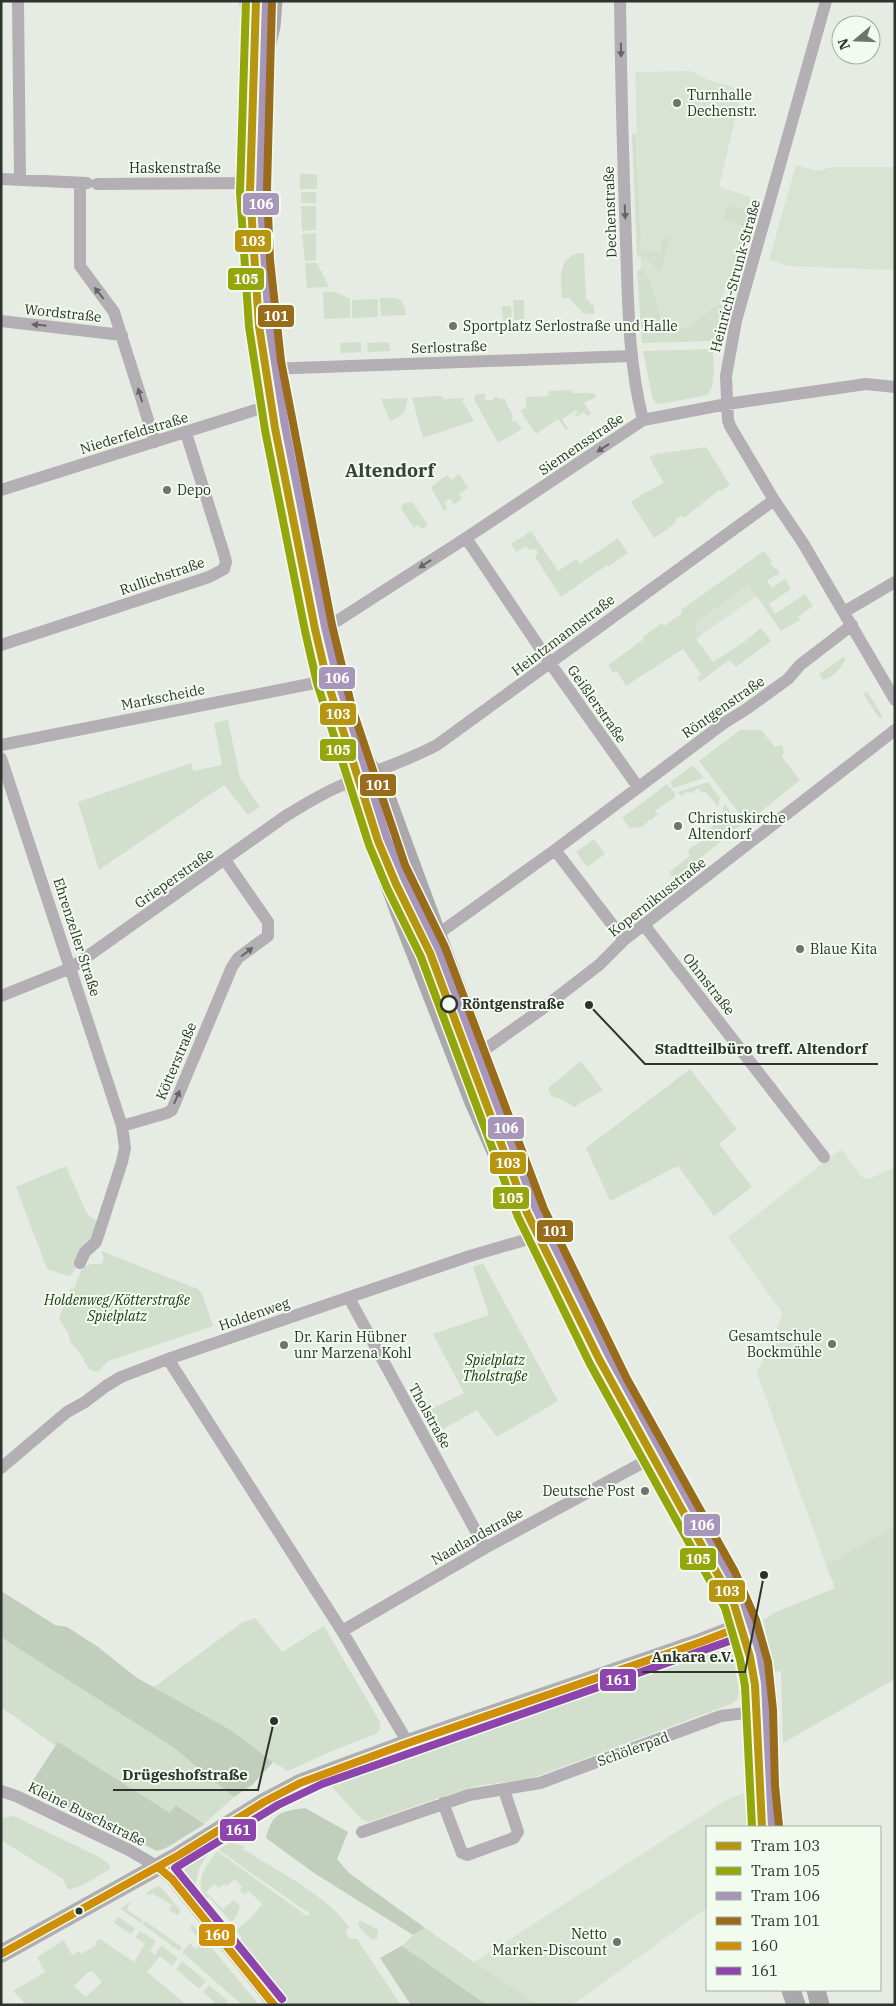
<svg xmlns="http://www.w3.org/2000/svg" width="896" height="2006" font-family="'IBM Plex Serif',serif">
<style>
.built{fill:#d8e3d4}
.green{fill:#d2dfcd;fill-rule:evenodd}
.forest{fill:#c0cebb}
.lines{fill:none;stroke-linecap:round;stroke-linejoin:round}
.street{stroke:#b3afb4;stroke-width:12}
.secondary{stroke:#b1aeb2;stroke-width:18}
.primary{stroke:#aaa7ad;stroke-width:19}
.bus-1-casing{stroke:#f1fcee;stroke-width:11}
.bus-2-casing{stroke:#f1fcee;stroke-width:11}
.bus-1{stroke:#cf8f09;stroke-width:8}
.bus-2{stroke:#8e44ad;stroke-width:8}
.tram-1-casing{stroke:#f1fcee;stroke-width:11}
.tram-2-casing{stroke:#f1fcee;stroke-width:11}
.tram-3-casing{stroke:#f1fcee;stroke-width:11}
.tram-4-casing{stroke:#f1fcee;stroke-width:11}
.tram-1{stroke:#b69610;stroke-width:8}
.tram-2{stroke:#95a60c;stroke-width:8}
.tram-3{stroke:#a795ba;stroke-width:8}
.tram-4{stroke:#996c1b;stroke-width:8}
.oneway{fill:#646564}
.poi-dot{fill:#6f746e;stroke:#f1fcee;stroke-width:2}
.stop-dot{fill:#f1fcee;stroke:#2f332e;stroke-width:2.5}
.bus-dot{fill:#2f332e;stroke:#f1fcee;stroke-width:2}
.labels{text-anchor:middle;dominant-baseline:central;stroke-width:4;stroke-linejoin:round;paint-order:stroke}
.poi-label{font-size:14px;fill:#2f332e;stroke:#f1fcee;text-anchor:start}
.street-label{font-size:14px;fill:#2f332e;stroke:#f1fcee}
.stop-label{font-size:14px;font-weight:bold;fill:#2f332e;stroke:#f1fcee;text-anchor:start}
.park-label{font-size:14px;font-style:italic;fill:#18360a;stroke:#f1fcee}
.district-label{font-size:19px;font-weight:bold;fill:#394136;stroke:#f1fcee}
.leader{fill:none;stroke:#2f332e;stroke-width:2}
.callout-dot{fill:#2f332e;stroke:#f1fcee;stroke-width:2}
.callout-label{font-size:15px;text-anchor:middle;font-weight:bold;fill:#2f332e;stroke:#f1fcee;stroke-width:4;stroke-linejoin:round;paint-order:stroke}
.line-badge{stroke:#f1fcee;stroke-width:2}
.badge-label{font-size:14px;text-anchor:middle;font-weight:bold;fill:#fff}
</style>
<rect width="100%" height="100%" fill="#e6ece4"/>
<path class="built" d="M691 71 706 79 742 90 719 187 751 197 711 337 643 340 635 72Z
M796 165 816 171 833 167H895V270L788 266 769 260Z
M749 585 757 596 701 635 694 624Z
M841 1149 860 1175 864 1178 869 1179 895 1167V1526L826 1565 757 1373 783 1314 728 1237Z
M744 1793 747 1827H707V1908L572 2005H540L474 1962 726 1800Z"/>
<path class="green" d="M636 133 641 252H662L661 238 670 237 662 269 659 271 645 257 637 256 632 135Z
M300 174H317V189H300Z
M301 192H316V203H301Z
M727 205 752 212 728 289 725 288 743 226 723 220Z
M301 206H316V230L302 231Z
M316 233V260L305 261 302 234Z
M579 253H584L586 300H589L590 305H594V314L583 313 569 298H562C561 279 557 258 579 253Z
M305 263H317L329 287 307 288Z
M642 269C657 285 653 310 667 328 703 335 706 302 723 305L714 341 642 343 637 271Z
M323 292H335L350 299V318L324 319Z
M380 298H393L401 300 405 308 406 315 381 316Z
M378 299V317L352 318V300Z
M513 300H524V320H514Z
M502 306H511L512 320 503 321Z
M361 342V352L341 353 340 343Z
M389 342 390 351 368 352 367 343Z
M713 349C713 363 717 385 707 395L661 404 656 403 652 397 643 351Z
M571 390 572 393H595L596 397 584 403 591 414 587 416 584 412 576 417 575 414 578 412 576 410 562 419 568 429 566 430 558 419 536 434 520 410 526 408V397L548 396 549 391Z
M476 394H485V400H493L494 397H498V399H506V403L513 416 511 418 514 422 516 421 522 429 498 443 474 399Z
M434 396H442L443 399 463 398V402L474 421 423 438 412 398Z
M407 398C407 411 402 417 390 421L381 399Z
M706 447 730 485 721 491 719 490 684 518 682 516 675 520 676 523 654 538 631 502 641 495 664 483 649 457 656 454Z
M459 474 468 488 459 494 462 499 454 504 450 499 444 502 447 509 444 511 431 487 447 475 451 480Z
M412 502 428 525 422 529 418 525 414 528 403 512 401 506 405 503Z
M531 531 558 571 576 559 580 564 618 538 628 553 608 567 607 565 561 597 535 557 538 553 535 548 530 550 526 546 516 552 511 544Z
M764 551 772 561 770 563 775 569 777 568 780 575 774 576 767 581 772 588 785 579 791 589 769 604 775 614 805 594 813 606 798 617 800 620 781 631 749 585 694 624 701 635 696 639 713 662 744 642 761 628 771 641 736 667 729 660 700 682 697 678 701 674 683 649 626 686 617 671 613 673 608 665 644 639 643 637 662 623 664 626 682 613 681 610Z
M843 657 846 659C840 668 835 677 823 680L819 674Z
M867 691 883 717 879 718 863 694Z
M228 720 240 778 260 807 248 815 224 785 99 870 78 802 191 763 193 771 222 765 214 723Z
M740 730H761L775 747 782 745 784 753 782 757 800 780 747 823 699 761Z
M693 765 704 778 673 788 670 782Z
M708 782 720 798 718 807 706 792H701L698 788 692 793 687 792 681 796 678 792Z
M667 784 675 793V797L655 811 658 814 650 821 648 819V822L640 828 633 827 630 829 622 818Z
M724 804 741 825 674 879 669 872 690 856 688 850 706 838 704 834 713 826 714 821 722 815Z
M594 839 605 854 587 867 576 852Z
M581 1061 603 1090 574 1107 563 1100 551 1096 548 1088Z
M690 1069 737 1129 719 1144 752 1187 714 1216 678 1166 610 1201 586 1148Z
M66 1166 87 1214 100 1224 72 1274 68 1276 47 1269 16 1187Z
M101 1251 198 1289 202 1293 213 1326 109 1361 97 1372 90 1370 84 1362V1359L70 1341 69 1335 59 1318 71 1288 74 1289 82 1268 91 1264H101L104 1258Z
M483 1263 558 1401 497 1437 477 1410 434 1434 423 1413 464 1393 433 1334 489 1315 473 1267Z
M895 1526V1679L783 1743 781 1671 775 1672 763 1620 778 1611 835 1588 826 1565Z
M1 1591 55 1625 67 1627 98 1647 137 1678 154 1687 243 1622 255 1618 282 1652 324 1626 380 1722V1729L376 1734 334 1750 288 1771 273 1762 252 1785 234 1797 205 1823 177 1805 171 1815 56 1746 1 1707Z
M727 1649 733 1655 739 1692 737 1700 731 1704 527 1780 481 1785 426 1802 369 1822 362 1820 330 1785 515 1718 717 1650Z
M14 1816 99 1857 110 1865V1869L83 1885 68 1890 63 1879 1 1840V1818Z
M231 1842 245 1847 243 1849C277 1871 326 1894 349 1927L346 1932C347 1939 351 1939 357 1939L401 2005H282L236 1943 242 1938 236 1930 252 1917 262 1904 249 1891 245 1895 239 1890 242 1887 235 1879 227 1886 223 1884 219 1888 215 1884 206 1892 223 1909 234 1900 240 1906 236 1917 231 1922 209 1897 206 1899C193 1881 206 1866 217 1851L307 1916 310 1914 220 1851 219 1849Z
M210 1849 199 1869 195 1888 186 1878 184 1870 190 1862Z
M157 1886 161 1887 180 1910 179 1914 177 1915 169 1910 172 1905 152 1893 150 1896 146 1893Z
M131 1901 127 1910 143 1920 141 1923 120 1909Z
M118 1917 135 1928 131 1934 114 1923Z
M360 1920 378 1930 377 1938 372 1940 359 1927 358 1923Z
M145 1921 182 1947 179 1951 142 1924Z
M192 1924 259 2005H242L182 1952 190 1943 195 1949 202 1943 190 1928Z
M425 1928 474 1962 540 2005H487L402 1946 413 1935Z
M140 1931 156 1941 150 1950 155 1955 161 1945 178 1958 172 1966 160 1956 147 1972 187 2005H27L13 1991 45 1972 37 1957 64 1940 72 1955 79 1951 81 1954 96 1945 95 1942 100 1939 134 1962 145 1944 135 1937ZM92 1971 102 1982 86 1997 74 1986 87 1973Z
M182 1961 206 1981 199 1989 176 1969Z
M209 1985 228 2001 225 2005H212L214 2002 203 1992Z"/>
<path class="forest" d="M1 1591 55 1625 67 1627 98 1647 137 1678 232 1731 273 1762 252 1785 234 1797 173 1747 1 1637Z
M58 1742 170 1813 176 1805 205 1824 166 1848 157 1851 28 1788Z
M305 1808 348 1832 337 1859 349 1873 425 1928 413 1935 314 1873 266 1838C272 1813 281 1811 305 1808Z
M401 1946H402L487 2005H411L380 1958Z"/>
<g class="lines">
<path class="street" d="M18 1 20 179
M620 1C621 81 623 160 626 240 628 301 628 361 643 420
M826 1 736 321 726 376 728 420 730 426 774 500 803 543 895 700
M1 179 87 183
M80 183V266L114 312 155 442
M97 184 253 183
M1 321 122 335
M268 369 631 356
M1 490 274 404
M466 538 550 663 638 787
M844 612 895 582
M319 628 337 621 466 538 643 420 727 404 866 384 895 387
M1 645 209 577 224 569 226 562 224 554 186 433
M1 745C111 723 221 702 330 680
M1 758 122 1126 125 1148 122 1162 96 1242 85 1252 80 1263
M555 850 624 940
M644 925 824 1157
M438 934 555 850 724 723 745 710 788 679 800 665 852 625
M1 996 71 968 287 815C306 804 324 792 345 784 376 770 407 761 437 745L774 500
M459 1065 480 1053 542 1009 599 965 624 940 895 730
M122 1126 167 1113 172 1110 232 967 238 958 268 936V922L225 860
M349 1298 485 1548
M168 1359 342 1631 408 1743
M1 1468 67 1412 85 1402 106 1386 121 1377 168 1359 470 1256 542 1235
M342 1631 485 1548 655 1456
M1 1791 16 1796 129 1850 158 1867 172 1879 274 2005
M443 1803 462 1853 467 1855 514 1838 518 1832 504 1790
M362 1832 469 1795 540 1783 721 1716 761 1711"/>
<path class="secondary" d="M1 1954 179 1855 264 1802 300 1783 408 1743 701 1642 745 1625"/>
<path class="primary" d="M249 1 255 93 253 183 255 218 264 344 274 404 319 628 330 680 347 736 346 757 352 781 400 913 474 1102 504 1169 522 1201 534 1219 588 1332 723 1576 745 1625 756 1663 761 1711 766 1827
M259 77 271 26 273 1
M347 736 360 752 384 792 530 1187 534 1217
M791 1990 796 2005
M816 1990 820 2005"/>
<defs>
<path id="bus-1" d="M158 1867 172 1879 274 2005
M1 1954 179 1855 264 1802 300 1783 408 1743 701 1642 745 1625 756 1663 761 1711 766 1827"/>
<path id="bus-2" d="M282 1999 175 1868 278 1805 322 1784 738 1638C756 1699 753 1765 756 1827"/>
</defs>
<use href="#bus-1" class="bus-1-casing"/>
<use href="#bus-2" class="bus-2-casing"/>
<use href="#bus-1" class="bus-1"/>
<use href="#bus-2" class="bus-2"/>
<defs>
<path id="tram-1" d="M256 1 250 192 259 326 275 428 315 629 327 680 378 841 396 884 430 953 527 1213 599 1359 734 1604 750 1657 755 1685 762 1827"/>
<path id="tram-2" d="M246 1 240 192 249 327 265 430 305 631 317 683 369 845 387 888 421 957 518 1217 590 1364 725 1608 740 1659 745 1686 752 1827"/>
<path id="tram-3" d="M266 1 260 192 269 325 285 426 325 627 337 677 387 838 405 880 439 950 536 1209 608 1354 743 1600 760 1654 765 1683 772 1827"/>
<path id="tram-4" d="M272 1 267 189 270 260 281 361 332 625 352 708 405 865 445 947 544 1209 627 1379 735 1572 756 1620 768 1662 773 1710 775 1785 779 1826"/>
</defs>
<use href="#tram-1" class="tram-1-casing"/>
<use href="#tram-2" class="tram-2-casing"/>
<use href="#tram-3" class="tram-3-casing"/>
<use href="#tram-4" class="tram-4-casing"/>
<use href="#tram-1" class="tram-1"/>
<use href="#tram-2" class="tram-2"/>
<use href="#tram-3" class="tram-3"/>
<use href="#tram-4" class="tram-4"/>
</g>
<defs><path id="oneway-solid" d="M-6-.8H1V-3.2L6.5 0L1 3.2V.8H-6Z" transform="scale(1.25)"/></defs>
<g class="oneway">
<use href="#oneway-solid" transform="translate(621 50) rotate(89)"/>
<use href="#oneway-solid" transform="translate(625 212) rotate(88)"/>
<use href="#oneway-solid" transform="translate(99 293) rotate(-129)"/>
<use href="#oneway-solid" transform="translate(39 325) rotate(-174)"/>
<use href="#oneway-solid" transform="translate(140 395) rotate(-107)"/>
<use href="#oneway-solid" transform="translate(603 448) rotate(146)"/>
<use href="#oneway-solid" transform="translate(425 564) rotate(147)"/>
<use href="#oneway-solid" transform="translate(247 952) rotate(-37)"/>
<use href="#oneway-solid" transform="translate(177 1097) rotate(-67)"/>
</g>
<g class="poi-dot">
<circle cx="677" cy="103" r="5"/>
<circle cx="453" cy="326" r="5"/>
<circle cx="167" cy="490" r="5"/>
<circle cx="678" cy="826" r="5"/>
<circle cx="800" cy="949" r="5"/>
<circle cx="832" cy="1344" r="5"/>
<circle cx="284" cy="1345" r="5"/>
<circle cx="645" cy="1491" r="5"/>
<circle cx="617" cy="1942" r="5"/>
</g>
<circle class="stop-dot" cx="449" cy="1004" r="8"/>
<circle class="bus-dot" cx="79" cy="1911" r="4.5"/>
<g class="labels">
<g class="poi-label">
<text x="687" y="95">Turnhalle<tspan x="687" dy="16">Dechenstr.</tspan></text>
<text x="463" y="326">Sportplatz Serlostraße und Halle</text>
<text x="177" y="490">Depo</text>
<text x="688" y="818">Christuskirche<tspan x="688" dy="16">Altendorf</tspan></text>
<text x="810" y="949">Blaue Kita</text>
<text x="822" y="1336" text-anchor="end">Gesamtschule<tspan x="822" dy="16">Bockmühle</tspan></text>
<text x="294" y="1337">Dr. Karin Hübner<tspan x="294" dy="16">unr Marzena Kohl</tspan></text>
<text x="635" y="1491" text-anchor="end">Deutsche Post</text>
<text x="607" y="1934" text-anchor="end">Netto<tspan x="607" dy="16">Marken-Discount</tspan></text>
</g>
<g class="street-label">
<text x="175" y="168">Haskenstraße</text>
<text transform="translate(610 212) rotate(-92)">Dechenstraße</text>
<text transform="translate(735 276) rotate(-75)">Heinrich-Strunk-Straße</text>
<text transform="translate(63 313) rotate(6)">Wordstraße</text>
<text transform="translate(449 347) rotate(-2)">Serlostraße</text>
<text transform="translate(134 433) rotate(-17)">Niederfeldstraße</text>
<text transform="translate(581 444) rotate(-34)">Siemensstraße</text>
<text transform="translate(162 576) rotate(-19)">Rullichstraße</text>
<text transform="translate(563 635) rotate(-37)">Heintzmannstraße</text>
<text transform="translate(163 697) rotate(-11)">Markscheide</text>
<text transform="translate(597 704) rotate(55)">Geißlerstraße</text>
<text transform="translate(723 707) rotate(-35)">Röntgenstraße</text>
<text transform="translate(174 878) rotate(-35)">Grieperstraße</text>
<text transform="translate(657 897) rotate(-38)">Kopernikusstraße</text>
<text transform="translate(77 937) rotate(72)">Ehrenzeller Straße</text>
<text transform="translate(709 984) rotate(52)">Ohmstraße</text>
<text transform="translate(176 1061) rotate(-67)">Kötterstraße</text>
<text transform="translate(254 1314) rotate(-19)">Holdenweg</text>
<text transform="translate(430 1416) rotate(61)">Tholstraße</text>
<text transform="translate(477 1536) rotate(-29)">Naatlandstraße</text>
<text transform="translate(633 1749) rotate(-20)">Schölerpad</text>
<text transform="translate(87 1814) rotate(26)">Kleine Buschstraße</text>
</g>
<g class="stop-label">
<text x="462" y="1004">Röntgenstraße</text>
</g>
<g class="park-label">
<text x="117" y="1300">Holdenweg/Kötterstraße<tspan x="117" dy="16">Spielplatz</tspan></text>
<text x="495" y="1360">Spielplatz<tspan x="495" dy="16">Tholstraße</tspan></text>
</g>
<g class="district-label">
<text x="390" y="470">Altendorf</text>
</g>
</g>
<path class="leader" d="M589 1005L645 1064H878M764 1575L745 1672H642M274 1721L258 1790H113"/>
<g class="callout-dot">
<circle cx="589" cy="1005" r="5"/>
<circle cx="764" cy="1575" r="5"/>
<circle cx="274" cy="1721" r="5"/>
</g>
<g class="callout-label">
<text x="761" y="1054">Stadtteilbüro treff. Altendorf</text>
<text x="693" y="1662">Ankara e.V.</text>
<text x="185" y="1780">Drügeshofstraße</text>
</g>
<g class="line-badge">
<rect x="242" y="192" width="38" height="24" rx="5" fill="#a795ba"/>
<rect x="234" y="229" width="38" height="24" rx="5" fill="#b69610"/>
<rect x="227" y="267" width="38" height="24" rx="5" fill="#95a60c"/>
<rect x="257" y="304" width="38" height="24" rx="5" fill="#996c1b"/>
<rect x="318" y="666" width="38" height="24" rx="5" fill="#a795ba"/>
<rect x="319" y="702" width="38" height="24" rx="5" fill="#b69610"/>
<rect x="319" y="738" width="38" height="24" rx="5" fill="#95a60c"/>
<rect x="359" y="773" width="38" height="24" rx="5" fill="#996c1b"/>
<rect x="487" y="1116" width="38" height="24" rx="5" fill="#a795ba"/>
<rect x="489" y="1151" width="38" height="24" rx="5" fill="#b69610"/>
<rect x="492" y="1186" width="38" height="24" rx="5" fill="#95a60c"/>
<rect x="536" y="1219" width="38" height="24" rx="5" fill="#996c1b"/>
<rect x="683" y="1513" width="38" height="24" rx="5" fill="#a795ba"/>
<rect x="679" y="1547" width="38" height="24" rx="5" fill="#95a60c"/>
<rect x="708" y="1579" width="38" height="24" rx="5" fill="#b69610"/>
<rect x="599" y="1668" width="38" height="24" rx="5" fill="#8e44ad"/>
<rect x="219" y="1818" width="38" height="24" rx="5" fill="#8e44ad"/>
<rect x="198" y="1923" width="38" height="24" rx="5" fill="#cf8f09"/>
</g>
<g class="badge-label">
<text x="261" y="209">106</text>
<text x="253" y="246">103</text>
<text x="246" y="284">105</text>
<text x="276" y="321">101</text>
<text x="337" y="683">106</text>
<text x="338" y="719">103</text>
<text x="338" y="755">105</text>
<text x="378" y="790">101</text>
<text x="506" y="1133">106</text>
<text x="508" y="1168">103</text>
<text x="511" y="1203">105</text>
<text x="555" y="1236">101</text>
<text x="702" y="1530">106</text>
<text x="698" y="1564">105</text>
<text x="727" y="1596">103</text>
<text x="618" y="1685">161</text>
<text x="238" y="1835">161</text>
<text x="217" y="1940">160</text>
</g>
<rect width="896" height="2006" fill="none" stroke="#2f332e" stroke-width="5"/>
<rect x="706" y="1826" width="175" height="165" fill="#f1fcee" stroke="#a3aca1"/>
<rect x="716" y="1842" width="25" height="8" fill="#b69610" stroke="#a3aca1"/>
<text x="751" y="1851" font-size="15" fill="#2f332e">Tram 103</text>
<rect x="716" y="1867" width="25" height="8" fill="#95a60c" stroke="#a3aca1"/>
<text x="751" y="1876" font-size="15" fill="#2f332e">Tram 105</text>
<rect x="716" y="1892" width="25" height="8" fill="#a795ba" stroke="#a3aca1"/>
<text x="751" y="1901" font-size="15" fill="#2f332e">Tram 106</text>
<rect x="716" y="1917" width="25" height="8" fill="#996c1b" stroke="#a3aca1"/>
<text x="751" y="1926" font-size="15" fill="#2f332e">Tram 101</text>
<rect x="716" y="1942" width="25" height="8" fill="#cf8f09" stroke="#a3aca1"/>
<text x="751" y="1951" font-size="15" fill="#2f332e">160</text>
<rect x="716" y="1967" width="25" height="8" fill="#8e44ad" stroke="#a3aca1"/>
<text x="751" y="1976" font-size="15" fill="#2f332e">161</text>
<g transform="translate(856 40) rotate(251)"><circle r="24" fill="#f1fcee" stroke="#a3aca1"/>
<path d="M0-4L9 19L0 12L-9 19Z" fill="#6f746e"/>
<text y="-8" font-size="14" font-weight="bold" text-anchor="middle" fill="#2f332e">N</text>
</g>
</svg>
